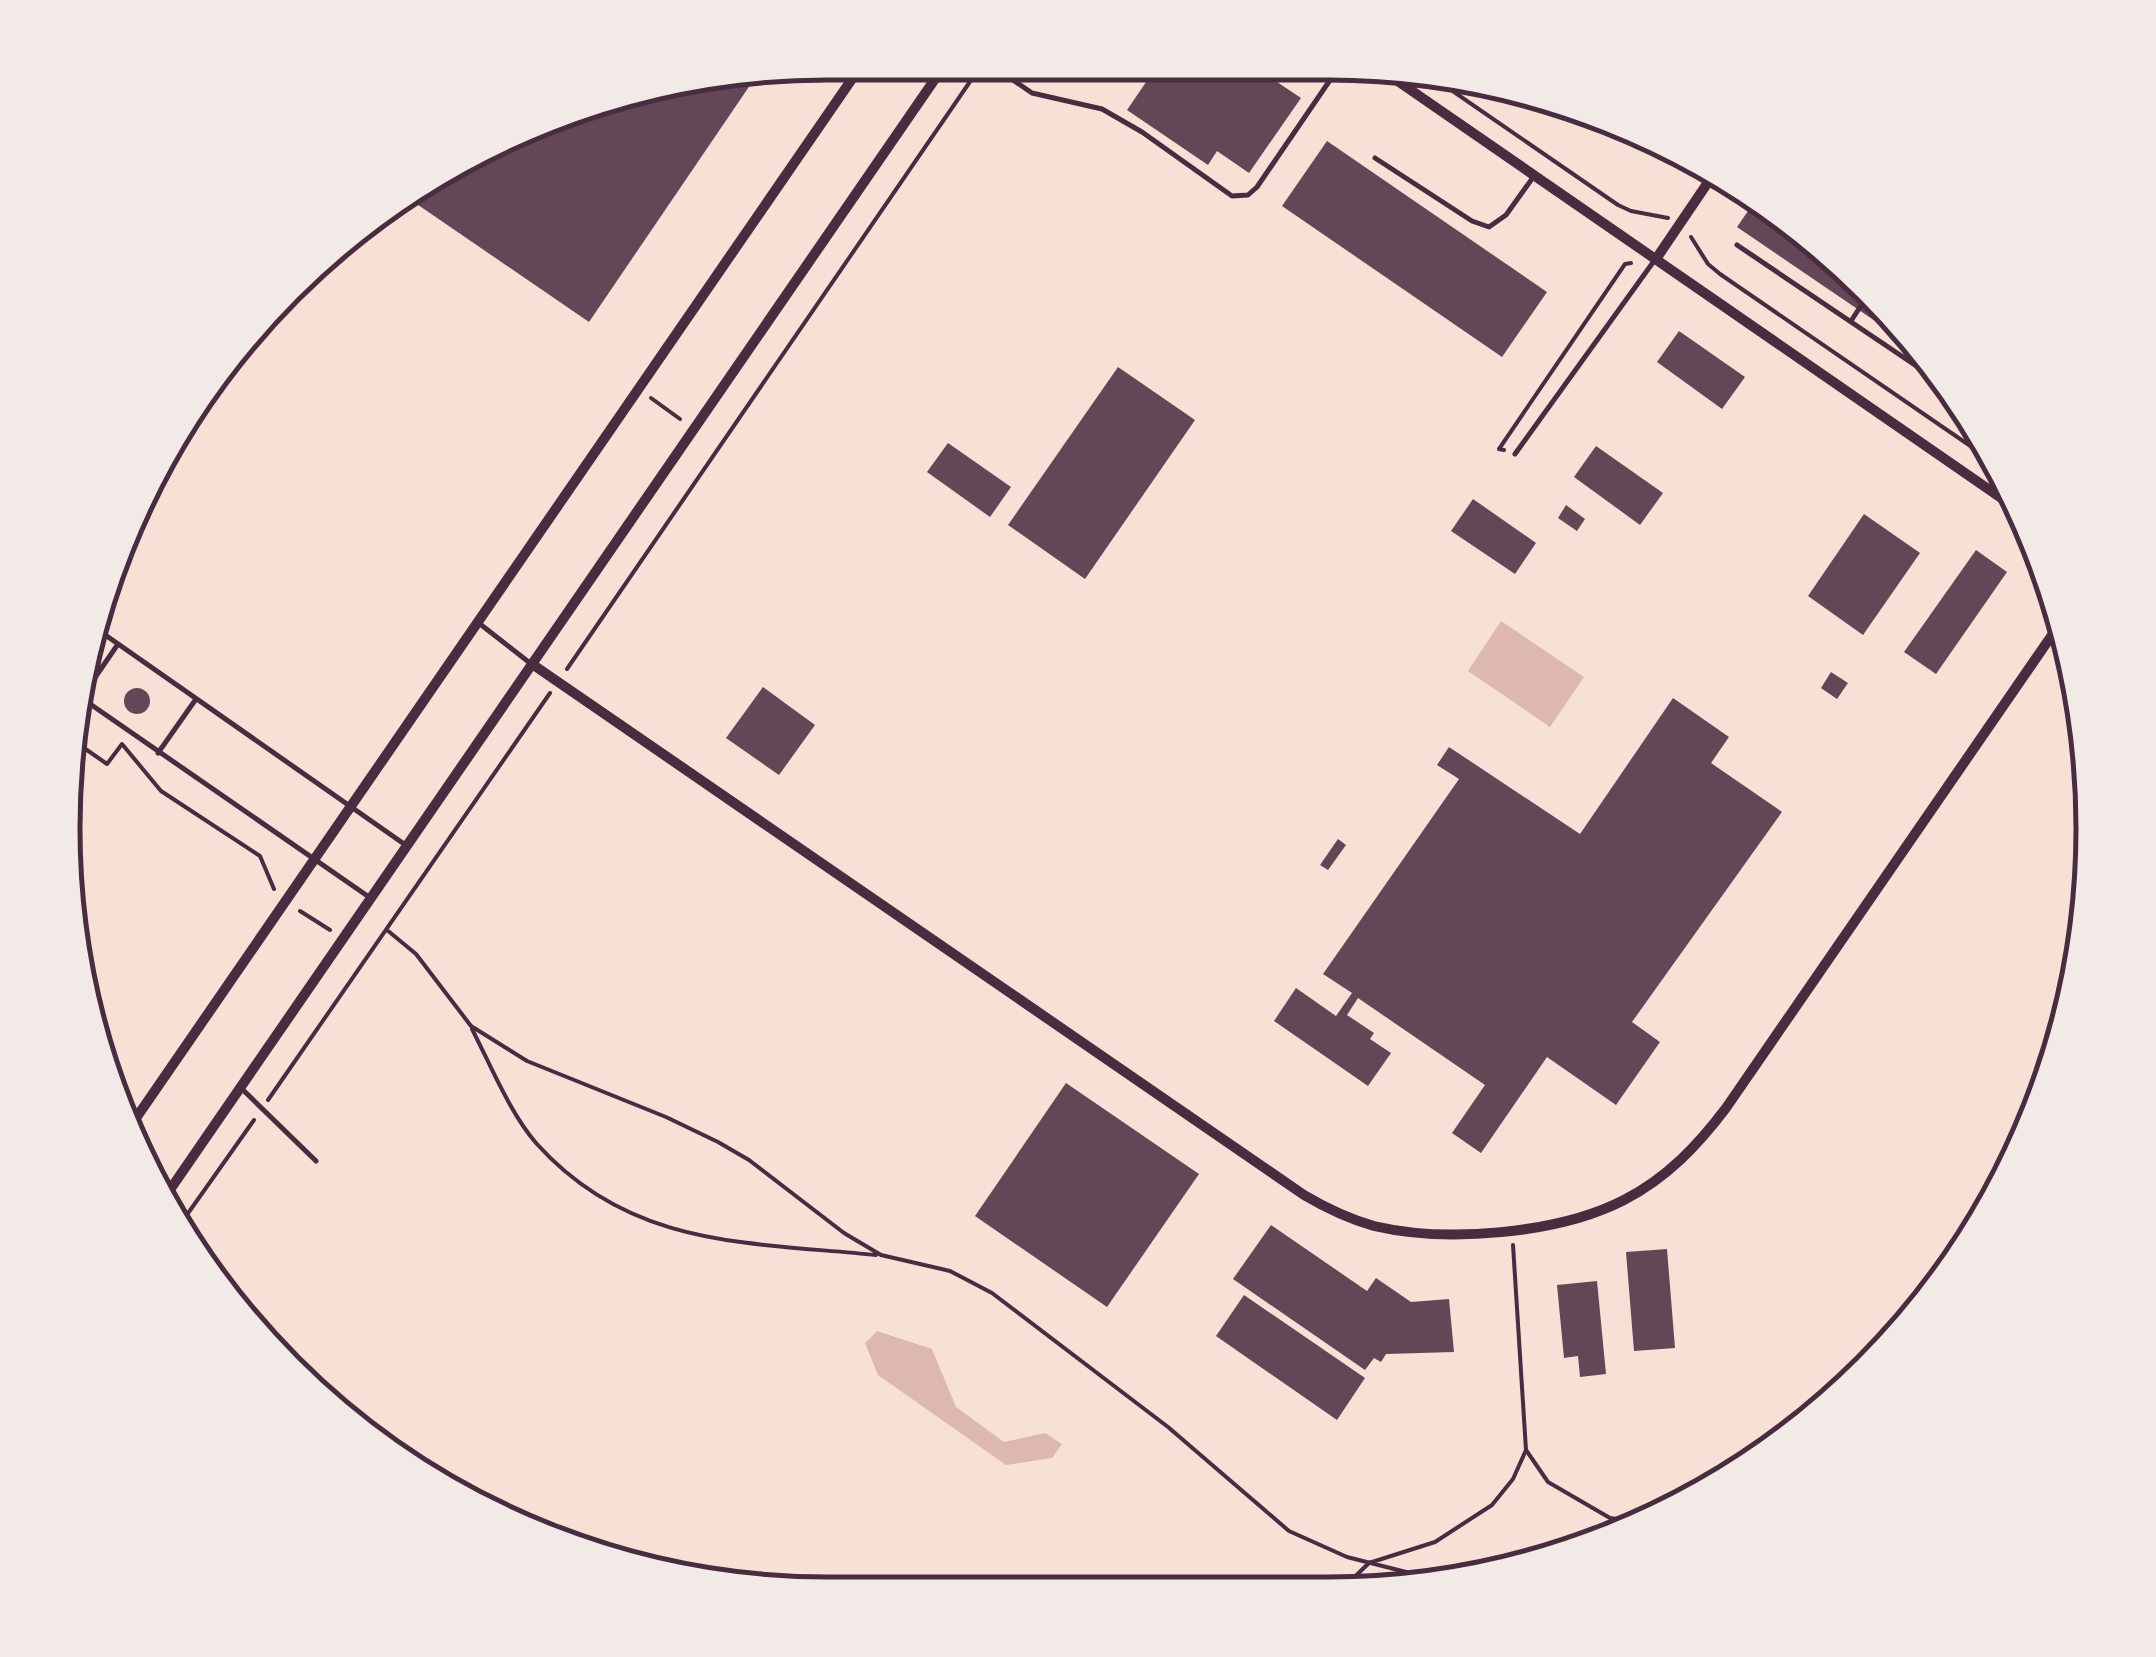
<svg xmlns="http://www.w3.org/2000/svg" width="2156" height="1657" font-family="'Noto Serif',serif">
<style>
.water{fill:#dcb8b0}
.building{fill:#644757}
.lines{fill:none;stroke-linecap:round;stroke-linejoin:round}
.path{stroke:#4a2c40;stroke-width:4}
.service{stroke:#4a2c40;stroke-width:5}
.minor{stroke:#4a2c40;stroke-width:10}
.rim{fill:none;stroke:#4a2c40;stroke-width:5}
</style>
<rect width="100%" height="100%" fill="#f7e1d7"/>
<path class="water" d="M1501 621 1584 677 1550 727 1468 671Z
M877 1331 932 1349 956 1407 1004 1442 1045 1433 1062 1444 1052 1458 1006 1465 878 1375 865 1343Z"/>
<path class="building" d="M1159 63 1250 64 1301 98 1249 173 1217 151 1208 165 1127 110Z
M759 72 589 322 405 196 445 165 630 89Z
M1327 141 1547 292 1502 357 1282 206Z
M1757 198 1793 220 1903 340 1737 227Z
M1679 331 1745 377 1722 409 1657 362Z
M234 356 238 359 164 464 159 460 165 446Z
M1118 367 1195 420 1085 579 1008 525Z
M948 443 1011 487 990 517 927 472Z
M1596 446 1663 493 1640 525 1574 477Z
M1473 499 1536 543 1515 574 1451 531Z
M1566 505 1585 519 1577 531 1558 518Z
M1864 514 1920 553 1863 635 1808 596Z
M1976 550 2007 572 1936 674 1904 652Z
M1831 672 1848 683 1837 699 1821 688Z
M763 687 815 725 779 775 726 738Z
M124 701a13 13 0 1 1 26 0a13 13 0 1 1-26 0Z
M1673 698 1729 737 1711 763 1782 812 1632 1022 1660 1042 1616 1105 1547 1057 1481 1153 1452 1133 1485 1085 1358 998 1347 1015 1374 1033 1370 1039 1391 1053 1368 1086 1274 1021 1296 988 1336 1016 1352 993 1323 974 1459 779 1437 765 1449 747 1580 834Z
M1338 839 1346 845 1328 870 1320 865Z
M1066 1083 1199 1174 1107 1307 975 1216Z
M1271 1225 1367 1291 1376 1278 1411 1302 1449 1299 1454 1352 1386 1354 1381 1362 1374 1358 1365 1370 1233 1279Z
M1667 1249 1675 1348 1634 1351 1626 1252Z
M1597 1281 1606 1374 1580 1377 1578 1356 1564 1358 1557 1285Z
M1244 1295 1365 1378 1337 1420 1216 1336Z"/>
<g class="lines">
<path class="path" d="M1425 72 1618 205 1631 211 1668 218
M1691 237 1708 264 1720 274 1998 465
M651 398 680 419
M1504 450 1499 449 1625 264 1631 263
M567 669 978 70
M74 741 107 764 122 744
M122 744 161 791 260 856 274 889
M300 911 330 930
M387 930 416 954 471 1026 527 1061 666 1117 718 1142 749 1160 844 1233 881 1255 950 1271 992 1293 1168 1427 1289 1531 1347 1557 1410 1573 1461 1580
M472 1029C490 1064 510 1113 536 1143 630 1248 747 1242 876 1255
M268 1100 550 693
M179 1226 254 1120
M1513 1245 1526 1450 1548 1482 1610 1518 1639 1522
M1343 1588 1369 1563 1435 1542 1492 1505 1513 1479 1526 1450"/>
<path class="service" d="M988 63 1032 93 1102 109 1142 132 1232 196 1248 195 1257 187 1341 64
M1399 82 1407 69
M1375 158 1472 221 1489 227 1506 215 1534 176
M1737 245 1952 390
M1851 321 1866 298
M1515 454 1654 261
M480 624 530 663
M91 625 407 846
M80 697 369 897
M81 698 118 644
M158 753 196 699
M241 1088 316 1161"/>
<path class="minor" d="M1373 64 2023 513
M1656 259 1715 172
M532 664 1304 1195C1326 1208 1349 1219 1374 1226 1446 1243 1558 1234 1624 1200 1667 1178 1698 1145 1726 1108L2061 622
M132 1124 863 63
M165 1197 946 63"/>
</g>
<path d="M0 0H2156V1657H0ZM828 80H1328A748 748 0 0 1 2076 828V829A748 748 0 0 1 1328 1577H828A748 748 0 0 1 80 829V828A748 748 0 0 1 828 80Z" fill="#f1eae7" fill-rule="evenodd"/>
<path class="rim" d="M828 80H1328A748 748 0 0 1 2076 828V829A748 748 0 0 1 1328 1577H828A748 748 0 0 1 80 829V828A748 748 0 0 1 828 80Z"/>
</svg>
